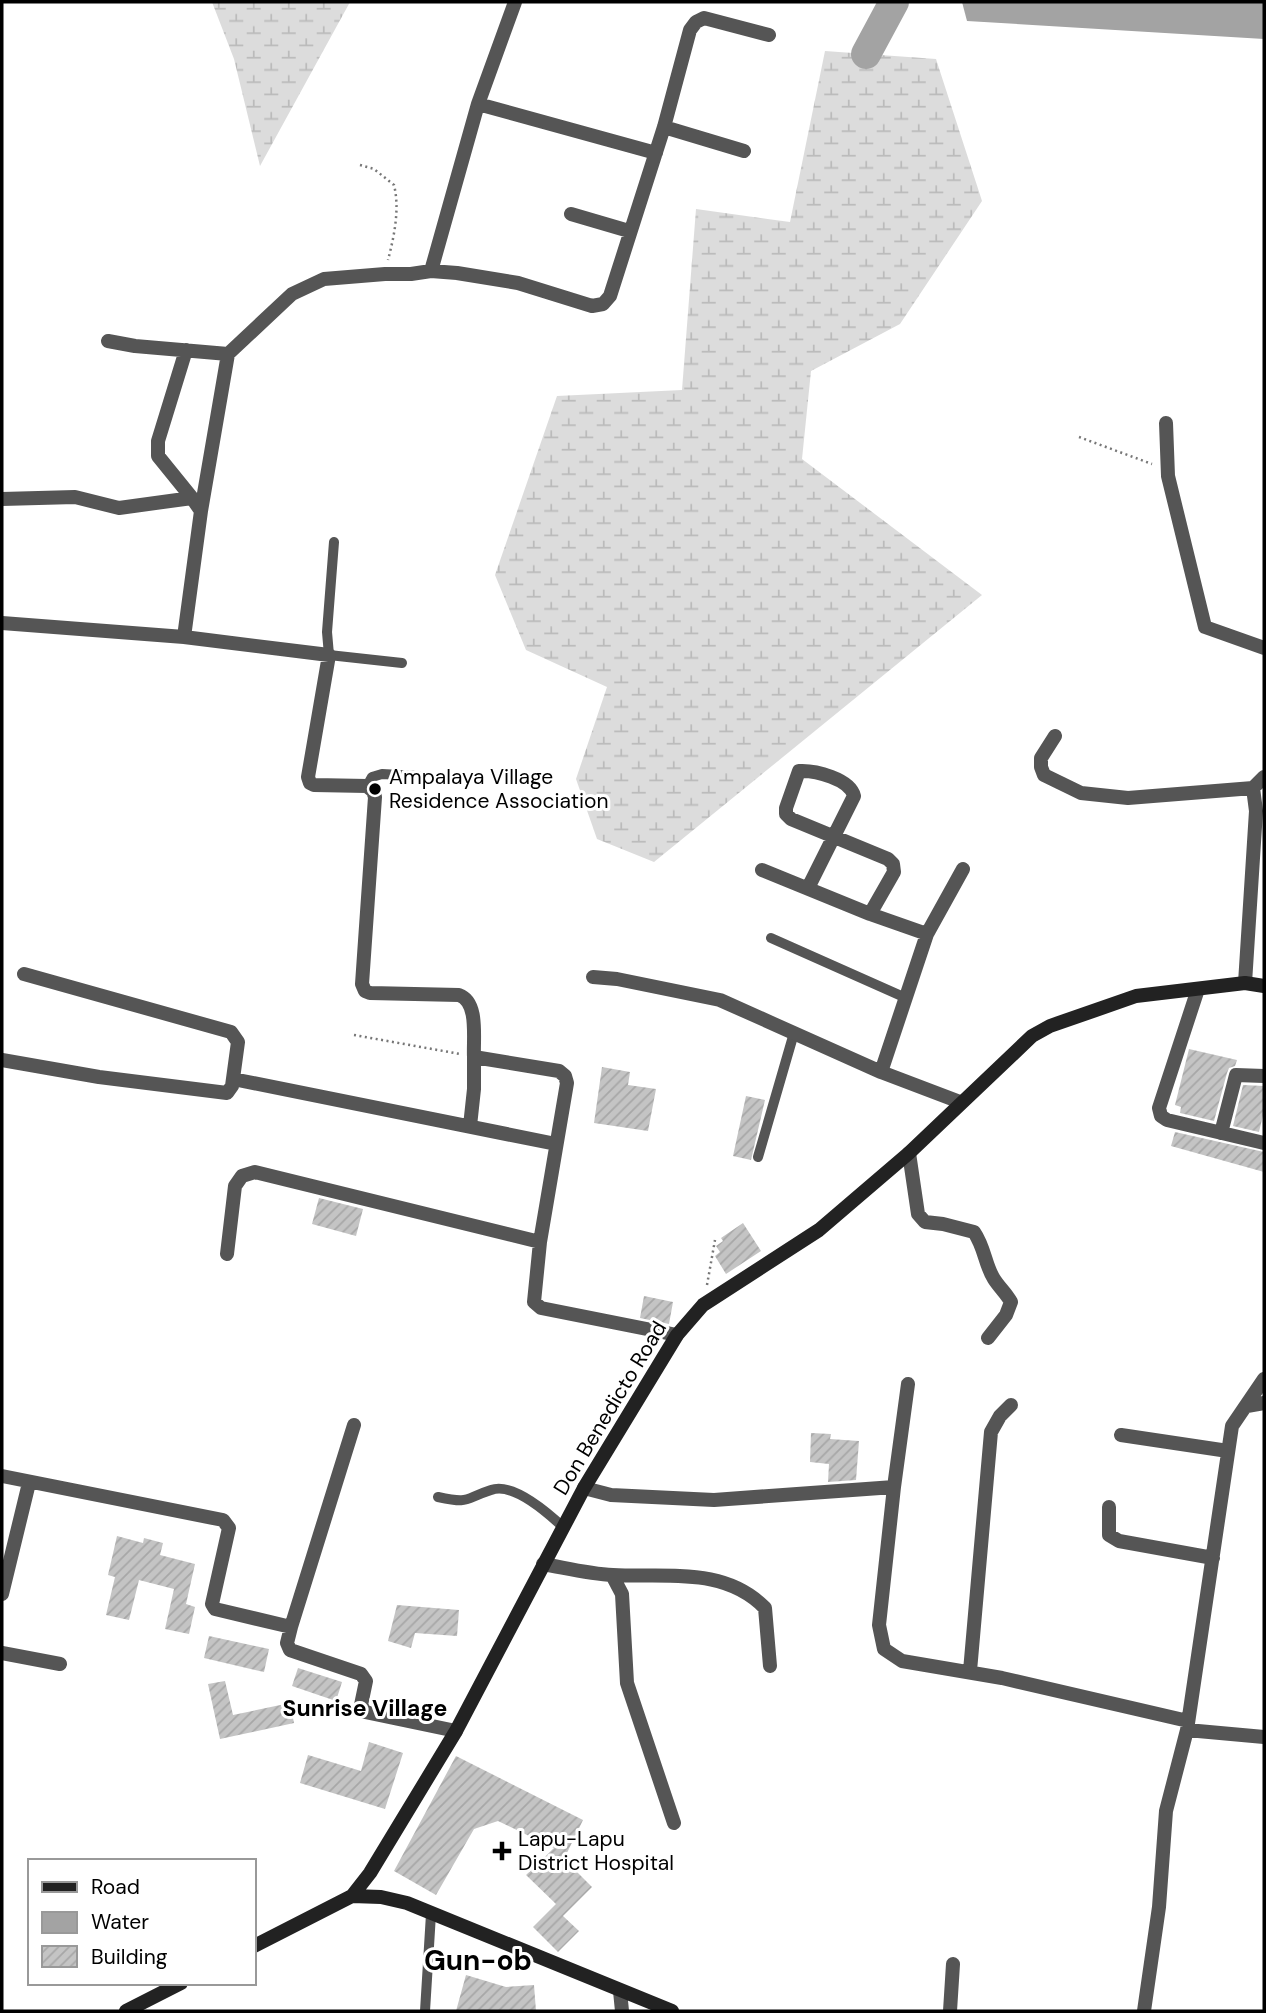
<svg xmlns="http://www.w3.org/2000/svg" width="1266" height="2013" font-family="'DM Sans',sans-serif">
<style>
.wetland{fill:url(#wetland-marsh)}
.water{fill:#a3a3a3}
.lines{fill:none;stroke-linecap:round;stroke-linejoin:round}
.river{stroke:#a3a3a3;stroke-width:30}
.building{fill:url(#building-hatch)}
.path{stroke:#777;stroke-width:2.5;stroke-dasharray:2 3.5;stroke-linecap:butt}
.lane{stroke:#555;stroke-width:10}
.street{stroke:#555;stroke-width:14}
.secondary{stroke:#222;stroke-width:14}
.poi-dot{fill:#000;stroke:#fff;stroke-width:2.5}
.labels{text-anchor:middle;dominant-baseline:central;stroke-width:6;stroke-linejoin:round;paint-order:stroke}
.poi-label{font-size:21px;fill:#000;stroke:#fff;text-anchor:start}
.street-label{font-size:21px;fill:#000;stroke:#fff}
.neighbourhood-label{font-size:23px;font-weight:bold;fill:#000;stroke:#fff}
.district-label{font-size:28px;font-weight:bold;fill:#000;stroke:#fff}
</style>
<defs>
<pattern id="wetland-marsh" width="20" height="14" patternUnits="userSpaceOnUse" patternTransform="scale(1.75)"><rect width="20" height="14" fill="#dcdcdc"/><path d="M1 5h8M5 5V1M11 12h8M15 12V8" fill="none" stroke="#bbb"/></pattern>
<pattern id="building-hatch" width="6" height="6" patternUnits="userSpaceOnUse" patternTransform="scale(1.75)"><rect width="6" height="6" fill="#c4c4c4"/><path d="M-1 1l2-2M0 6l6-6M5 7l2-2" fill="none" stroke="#a7a7a7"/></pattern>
</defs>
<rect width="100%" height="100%" fill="#fff"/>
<path class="wetland" d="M212 2H350L260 166 234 59Z
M825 51 936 59 982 201 900 324 811 371 802 459 982 595 654 862 597 839 576 779 607 687 526 650 495 575 557 396 682 390 696 209 790 222Z"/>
<path class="water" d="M962 2H1264V39L967 21Z"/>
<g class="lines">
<path class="river" d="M866 54 894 2"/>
</g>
<path class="building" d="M1189 1049 1237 1060 1235 1066 1229 1068 1227 1073 1214 1121 1180 1113 1181 1107 1175 1105Z
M602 1067 630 1072 628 1085 656 1089 648 1131 594 1123Z
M1243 1085 1264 1086V1111L1259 1132 1233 1126Z
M746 1096 765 1100 751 1160 733 1156Z
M1175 1132 1264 1152V1172L1171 1146Z
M319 1198 363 1209 356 1236 312 1224Z
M743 1223 761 1251 726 1274 715 1256 720 1252 716 1246 723 1241 721 1238Z
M644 1296 673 1302 669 1324 640 1318Z
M811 1433 831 1434 830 1439 859 1441 856 1480 828 1482 829 1464 810 1462Z
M117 1536 143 1543 144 1538 163 1543 160 1555 195 1564 186 1604 195 1607 189 1634 165 1629 174 1589 139 1580 129 1620 106 1615 115 1577 108 1575Z
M397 1605 459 1610 457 1636 415 1633 411 1648 388 1641Z
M209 1636 269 1649 264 1672 204 1658Z
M298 1668 342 1682 336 1701 292 1686Z
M225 1681 233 1715 290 1703 294 1723 220 1739 208 1684Z
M369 1742 403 1753 385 1809 300 1783 308 1755 361 1771Z
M456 1756 583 1820 564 1859 592 1887 563 1916 579 1931 558 1952 533 1927 556 1904 526 1875 554 1848 498 1821 474 1829 436 1895 394 1871Z
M466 1975 506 1987 534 1985 536 2011H456Z"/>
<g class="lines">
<path class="path" d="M360 165 374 169 394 185C400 209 394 237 388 260
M1079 437 1152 464
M354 1035 460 1054
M707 1285 715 1240"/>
<path class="lane" d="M334 542 327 632 329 655 402 663
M367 786 372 777 382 774 419 776
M771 938 906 998
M758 1157 794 1033
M438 1497C471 1504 463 1499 491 1490 513 1482 548 1513 563 1527
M425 2011 431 1914"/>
<path class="street" d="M478 104 656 153
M664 127 744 151
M571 214 629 231
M431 271 478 104 515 2
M108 341 135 346 228 354
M186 350 158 441V456L192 498
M1166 423 1168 476 1205 627 1264 648
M2 499 75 497 119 508 192 498 201 511
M2 623 184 637 329 655 308 777 310 783 314 785 367 786 373 791 375 797 362 984 365 991 370 993 459 995C479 1002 473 1038 474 1057L559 1071 565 1076 567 1083 540 1242 534 1302 541 1308 677 1335
M184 637 201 511 228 354 292 294 324 279 385 274H411L431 271 457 273 518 283 592 306 603 304 610 296 664 127 690 30 696 22 704 18 769 35
M1055 736 1041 758V767L1044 775 1081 793 1128 798 1253 788 1264 777
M762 870 870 914 927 934
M808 888 854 796C850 779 815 770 799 771L786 808V814L791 819 888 859 893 864 894 872 870 914
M593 977 617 979 720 1000 881 1072 960 1102
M1245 983 1256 811 1253 788
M1198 989 1159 1108 1161 1116 1167 1120 1264 1143
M2 1060 99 1077 227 1093 232 1086 238 1042 231 1032 24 974
M881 1072 927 934 963 869
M233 1079 556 1144
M470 1126 474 1089V1057
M1221 1133 1236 1075 1264 1076
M909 1153 918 1214 925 1222 943 1224 974 1232C985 1248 985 1265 994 1279 999 1287 1006 1293 1011 1302L1006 1315 988 1338
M227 1254 235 1186 242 1176 255 1172 540 1242
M908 1384 894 1487 879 1625 884 1649 902 1661 1002 1678 1188 1721
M1247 1406 1264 1403
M1121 1435 1228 1451
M2 1476 223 1520 229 1528 212 1604 215 1609 291 1627 287 1643 290 1650 361 1674 366 1681 361 1705 365 1712 456 1731
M584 1488 611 1495 714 1500 894 1487
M1109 1507V1535L1119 1541 1213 1558
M543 1564C566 1568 589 1574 613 1575 666 1578 724 1566 765 1608L770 1666
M612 1575 622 1594 627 1683 674 1823
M2 1594 29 1483
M291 1627 354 1425
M2 1653 60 1664
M970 1671 991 1432 1000 1416 1011 1405
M1187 1730 1264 1737
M620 1991 622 2011
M950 2011 953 1964
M1144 2011 1159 1907 1166 1811 1187 1730 1232 1426 1264 1379"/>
<path class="secondary" d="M352 1896 370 1873 456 1731 584 1488 677 1335 703 1305 819 1230 909 1153 1032 1036 1050 1026 1136 996 1245 983 1264 986
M254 1946 352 1896 381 1897 407 1903 672 2011
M126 2011 181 1983"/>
</g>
<g class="poi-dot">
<circle cx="375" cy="789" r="7"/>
<path d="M498.5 1840.5h7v7h7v7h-7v7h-7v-7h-7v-7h7z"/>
</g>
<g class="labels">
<g class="poi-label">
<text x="389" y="777">Ampalaya Village<tspan x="389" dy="24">Residence Association</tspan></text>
<text x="518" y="1839">Lapu-Lapu<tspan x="518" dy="24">District Hospital</tspan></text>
</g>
<g class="street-label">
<text transform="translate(610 1408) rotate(-59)">Don Benedicto Road</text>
</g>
<g class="neighbourhood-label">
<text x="365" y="1708">Sunrise Village</text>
</g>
<g class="district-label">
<text x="478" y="1960">Gun-ob</text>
</g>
</g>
<rect width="1266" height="2013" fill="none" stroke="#000000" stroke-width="7"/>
<rect x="28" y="1859" width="228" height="126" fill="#ffffff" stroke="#999999" stroke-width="2"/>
<rect x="42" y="1882" width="35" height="10" fill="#222222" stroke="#999999" stroke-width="2"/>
<text x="91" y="1894" font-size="21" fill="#000000">Road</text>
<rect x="42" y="1912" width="35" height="21" fill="#a3a3a3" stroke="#999999" stroke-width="2"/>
<text x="91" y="1929" font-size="21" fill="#000000">Water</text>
<rect x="42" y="1946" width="35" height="21" fill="url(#building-hatch)" stroke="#999999" stroke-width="2"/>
<text x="91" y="1964" font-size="21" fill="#000000">Building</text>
</svg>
